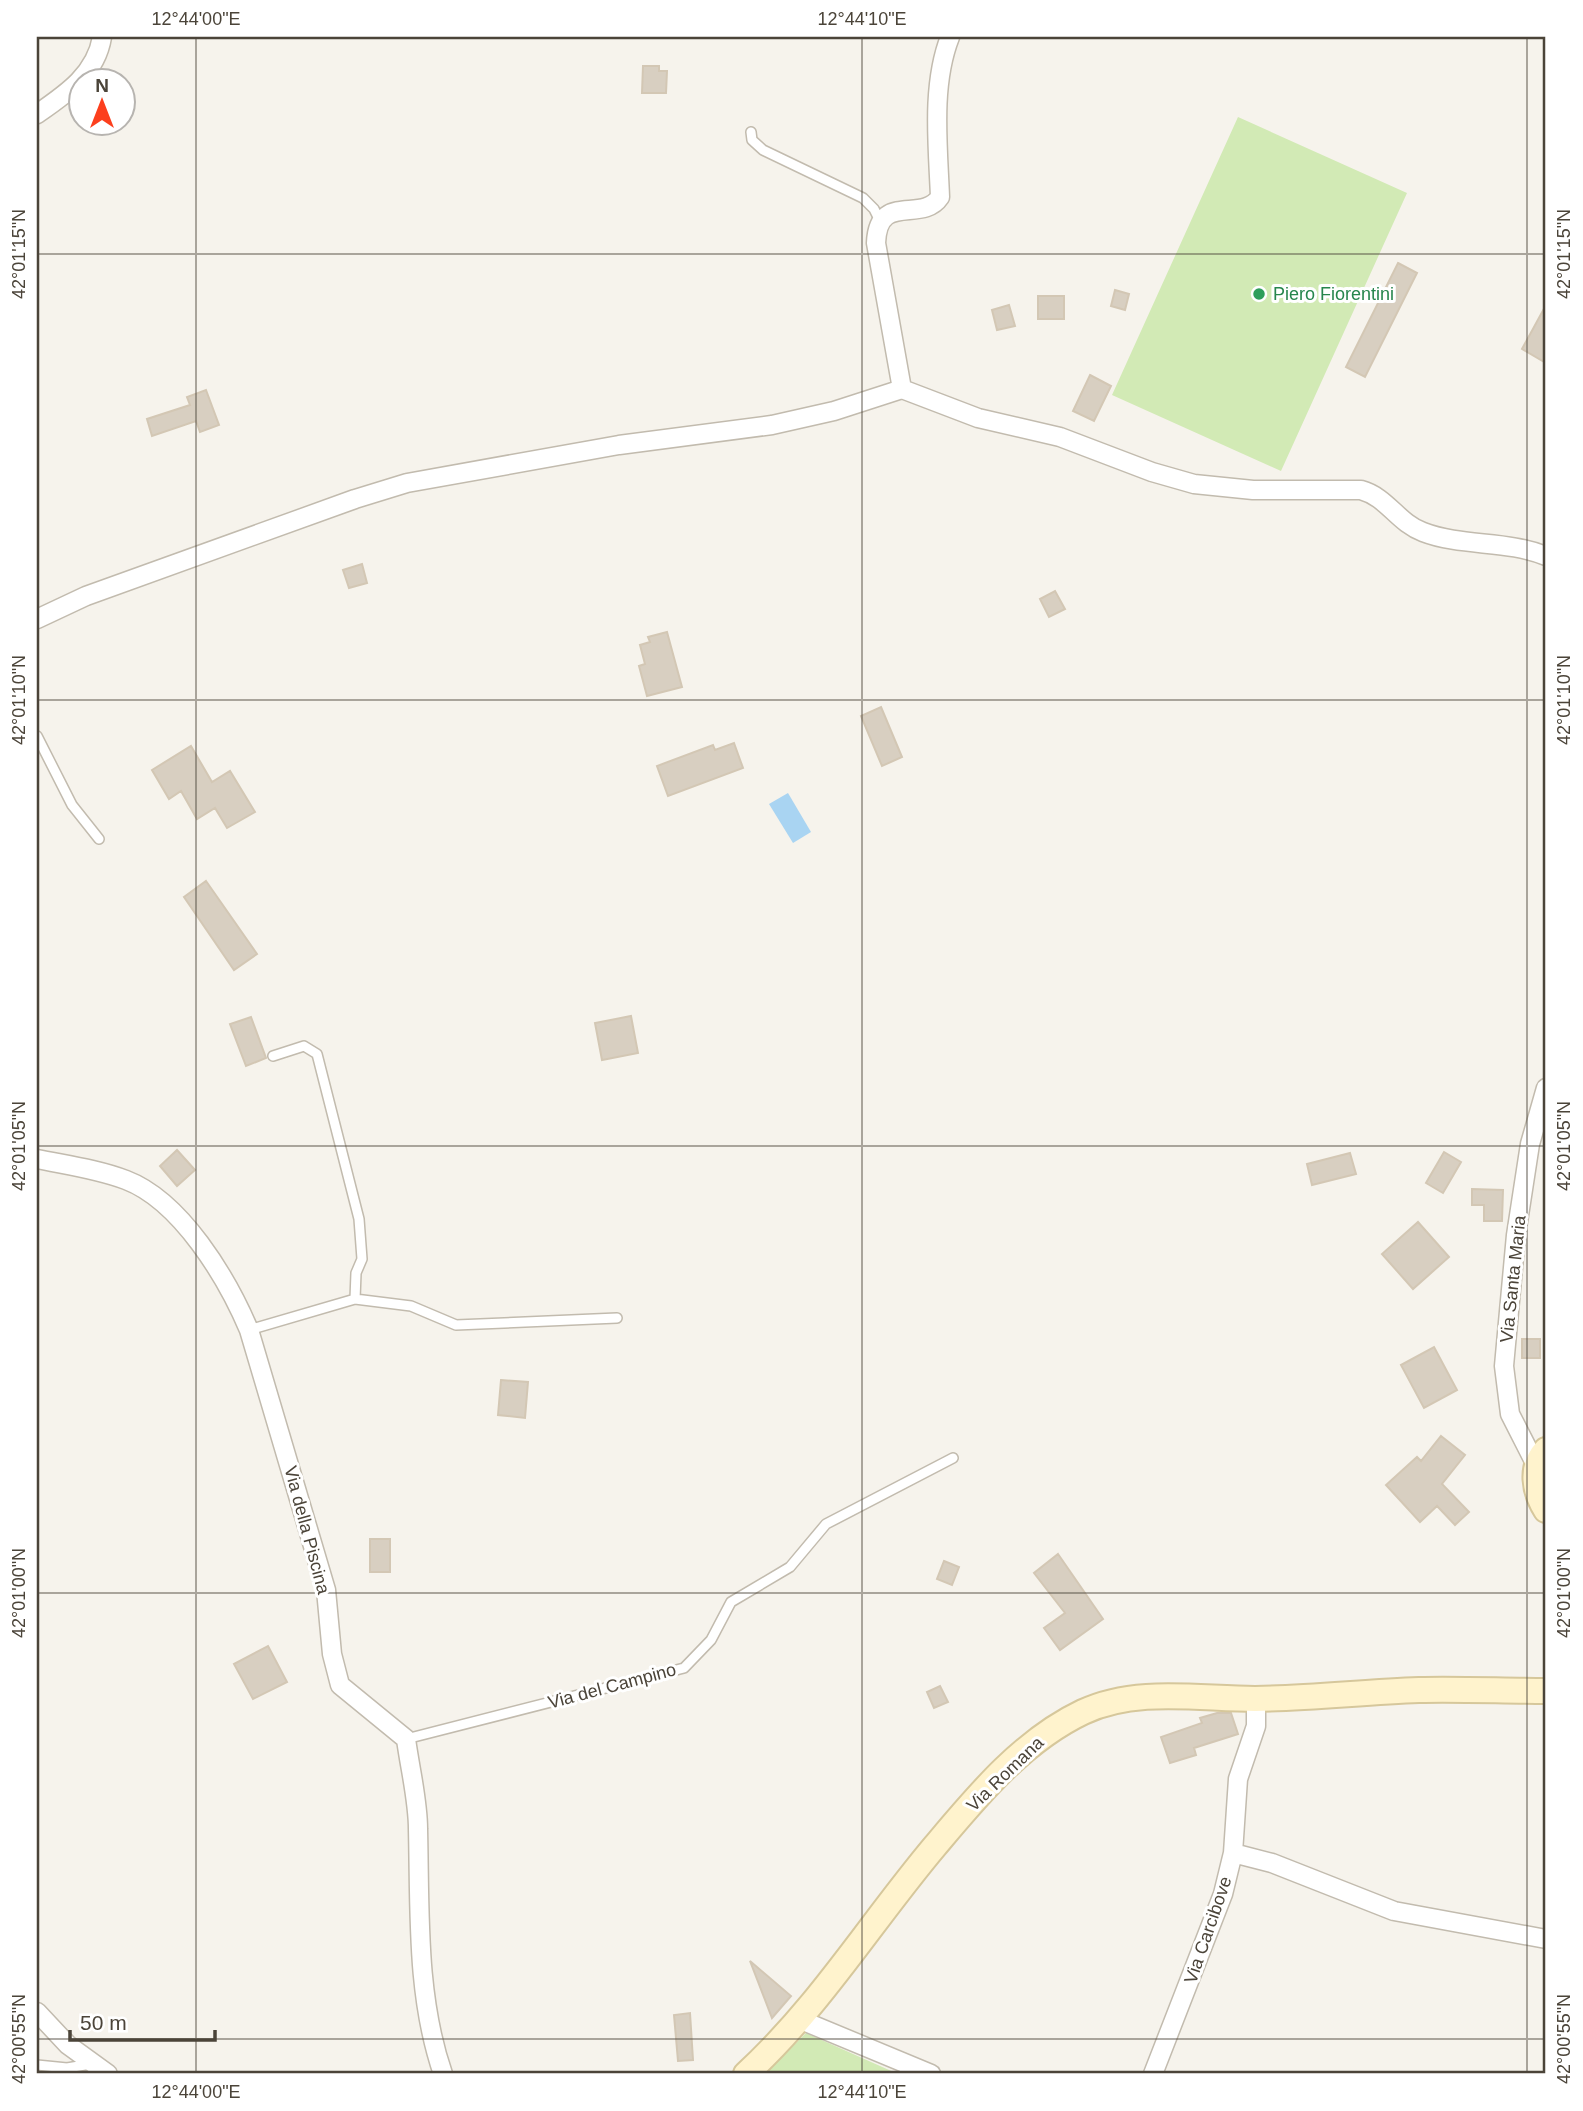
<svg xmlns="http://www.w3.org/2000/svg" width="1583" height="2111" viewBox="0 0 1583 2111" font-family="Helvetica,sans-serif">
	<rect width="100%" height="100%" fill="#f6f3ec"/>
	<path fill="#d2eab5" d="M1238 117 1407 193 1281 471 1112 395Z
		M806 2033 898 2074H765Z"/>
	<path fill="#a9d4f2" d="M788 793 811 832 793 843 769 804Z"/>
	<path fill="#d8cfc1" stroke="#d3c7b4" stroke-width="2" d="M643 66H659V71H667L666 93H642Z
		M1398 263 1417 273 1365 377 1346 367Z
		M1115 290 1129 294 1125 310 1111 306Z
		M1038 296H1064V319H1038Z
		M1009 305 1015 326 997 330 992 310Z
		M1546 305V363L1522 349Z
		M1090 375 1111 386 1094 421 1073 411Z
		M206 390 219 425 200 432 196 421 152 436 147 419 190 405 187 397Z
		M362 564 367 583 349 588 343 570Z
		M1055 591 1065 609 1049 617 1040 599Z
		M667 632 682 687 647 696 639 666 645 664 640 645 650 642 648 637Z
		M881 707 902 757 882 766 861 716Z
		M734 743 743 768 668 796 657 766 713 745 715 750Z
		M191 746 212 782 230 771 255 812 227 828 215 808 197 819 181 791 169 799 152 770Z
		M206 881 257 954 234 970 184 897Z
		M631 1016 638 1053 602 1060 595 1023Z
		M251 1017 266 1058 246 1066 230 1024Z
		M177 1150 195 1170 177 1186 160 1166Z
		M1444 1152 1461 1162 1443 1193 1426 1183Z
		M1350 1153 1356 1174 1312 1185 1307 1164Z
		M1472 1189 1503 1190 1502 1221H1484V1205H1472Z
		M1418 1222 1449 1257 1413 1289 1382 1254Z
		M1522 1339H1540V1358H1522Z
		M1434 1347 1457 1390 1424 1408 1401 1365Z
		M501 1380 528 1382 525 1418 498 1415Z
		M1441 1436 1465 1455 1442 1484 1469 1512 1455 1525 1437 1506 1420 1522 1386 1485 1417 1457 1421 1461Z
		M370 1539H390V1572H370Z
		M1058 1554 1103 1619 1060 1650 1044 1628 1065 1613 1034 1573Z
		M944 1561 959 1567 952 1585 937 1579Z
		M268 1646 287 1682 253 1699 234 1664Z
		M940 1686 948 1702 934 1708 927 1692Z
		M1217 1713H1231L1238 1734 1194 1748 1196 1755 1170 1763 1161 1737 1202 1723 1200 1718Z
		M750 1961 791 1996 772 2018Z
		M690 2013 693 2060 678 2061 674 2015Z"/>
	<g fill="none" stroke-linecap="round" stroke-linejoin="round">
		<defs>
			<path id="lane" d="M751 132 752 140 763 150 863 198 874 209 880 221
				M37 736 72 805 99 839
				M273 1056 304 1046 317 1054 359 1219 362 1259 356 1273 355 1299
				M249 1330 355 1299 411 1306 456 1325 617 1318
				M406 1739 684 1668 711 1640 731 1602 790 1567 826 1524 953 1458
				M37 2065 67 2068 91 2064"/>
			<path id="street" d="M37 114C66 94 96 74 102 37
				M902 389 876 243C878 191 922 224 940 197 938 146 931 85 950 37
				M37 619 86 596 355 499 407 483 619 445 772 425 834 411 902 389 978 418 1060 437 1152 472 1194 484 1253 490H1361C1387 497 1398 523 1423 532 1462 547 1507 540 1546 556
				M37 1159C66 1165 97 1169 126 1180 181 1201 227 1278 249 1330L326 1590 332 1654 340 1685 406 1739C410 1769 418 1800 418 1829 420 1911 416 1996 443 2074
				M1536 1465 1510 1414 1504 1366 1516 1235 1530 1144 1546 1088
				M1233 1853 1272 1863 1394 1911 1546 1939
				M37 2012 68 2045 108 2074
				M801 2020 931 2074
				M1153 2074 1223 1894 1233 1853 1238 1779 1256 1726V1699"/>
			<path id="secondary" d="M1546 1450C1530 1467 1534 1491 1546 1510
				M746 2074C820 2006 871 1922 935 1846 977 1796 1022 1741 1083 1712 1136 1687 1199 1699 1255 1699 1310 1698 1365 1692 1419 1690 1462 1689 1504 1691 1546 1691"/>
		</defs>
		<use href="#lane" stroke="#c2bbae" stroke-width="12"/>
		<use href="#street" stroke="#c2bbae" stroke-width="21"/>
		<use href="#secondary" stroke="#d6c79b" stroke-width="28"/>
		<use href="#lane" stroke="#fff" stroke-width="9"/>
		<use href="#street" stroke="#fff" stroke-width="18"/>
		<use href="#secondary" stroke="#fff3cd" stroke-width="24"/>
	</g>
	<path fill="none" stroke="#4b4439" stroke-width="2" stroke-opacity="0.45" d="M196 37V2074M862 37V2074M1527 37V2074M37 254H1546M37 700H1546M37 1146H1546M37 1593H1546M37 2039H1546"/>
	<circle fill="#2e9e5b" stroke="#fff" stroke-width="2.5" cx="1259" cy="294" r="7"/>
	<g text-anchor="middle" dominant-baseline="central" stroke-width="6" stroke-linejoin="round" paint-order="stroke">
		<g font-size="18" fill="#27864d" stroke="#fff" text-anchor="start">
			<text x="1273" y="294">Piero Fiorentini</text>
		</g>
		<g font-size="18" fill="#4b4439" stroke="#fff">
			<text transform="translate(1513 1279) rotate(-84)">Via Santa Maria</text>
			<text transform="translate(307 1530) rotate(75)">Via della Piscina</text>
			<text transform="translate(612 1686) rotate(-15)">Via del Campino</text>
			<text transform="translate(1005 1774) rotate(-44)">Via Romana</text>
			<text transform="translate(1208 1930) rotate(-71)">Via Carcibove</text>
		</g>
	</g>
	<rect width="1583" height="2111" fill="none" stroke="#ffffff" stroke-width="77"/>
	<g transform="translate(102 102)"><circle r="33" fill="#ffffff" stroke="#b7b4b0" stroke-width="2"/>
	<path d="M0-5L12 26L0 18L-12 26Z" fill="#fc3f1d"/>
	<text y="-10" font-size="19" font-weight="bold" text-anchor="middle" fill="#4b4439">N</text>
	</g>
	<path d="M70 2030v10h145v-10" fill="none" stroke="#4b4439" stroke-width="3.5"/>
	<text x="80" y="2030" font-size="21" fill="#4b4439" stroke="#ffffff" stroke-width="5" paint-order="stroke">50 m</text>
	<rect x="38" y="38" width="1506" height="2034" fill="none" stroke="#4b4439" stroke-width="2.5"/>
	<g font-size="18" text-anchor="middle" fill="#4b4439">
		<text x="196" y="25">12°44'00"E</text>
		<text x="862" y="25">12°44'10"E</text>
		<text transform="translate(19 254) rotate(-90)" y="6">42°01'15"N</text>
		<text transform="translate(1564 254) rotate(-90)" y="6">42°01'15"N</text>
		<text transform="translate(19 700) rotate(-90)" y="6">42°01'10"N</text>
		<text transform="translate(1564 700) rotate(-90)" y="6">42°01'10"N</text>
		<text transform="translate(19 1146) rotate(-90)" y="6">42°01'05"N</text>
		<text transform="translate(1564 1146) rotate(-90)" y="6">42°01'05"N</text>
		<text transform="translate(19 1593) rotate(-90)" y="6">42°01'00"N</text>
		<text transform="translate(1564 1593) rotate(-90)" y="6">42°01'00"N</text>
		<text transform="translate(19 2039) rotate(-90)" y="6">42°00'55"N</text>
		<text transform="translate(1564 2039) rotate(-90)" y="6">42°00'55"N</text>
		<text x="196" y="2098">12°44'00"E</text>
		<text x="862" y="2098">12°44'10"E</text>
	</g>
</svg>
